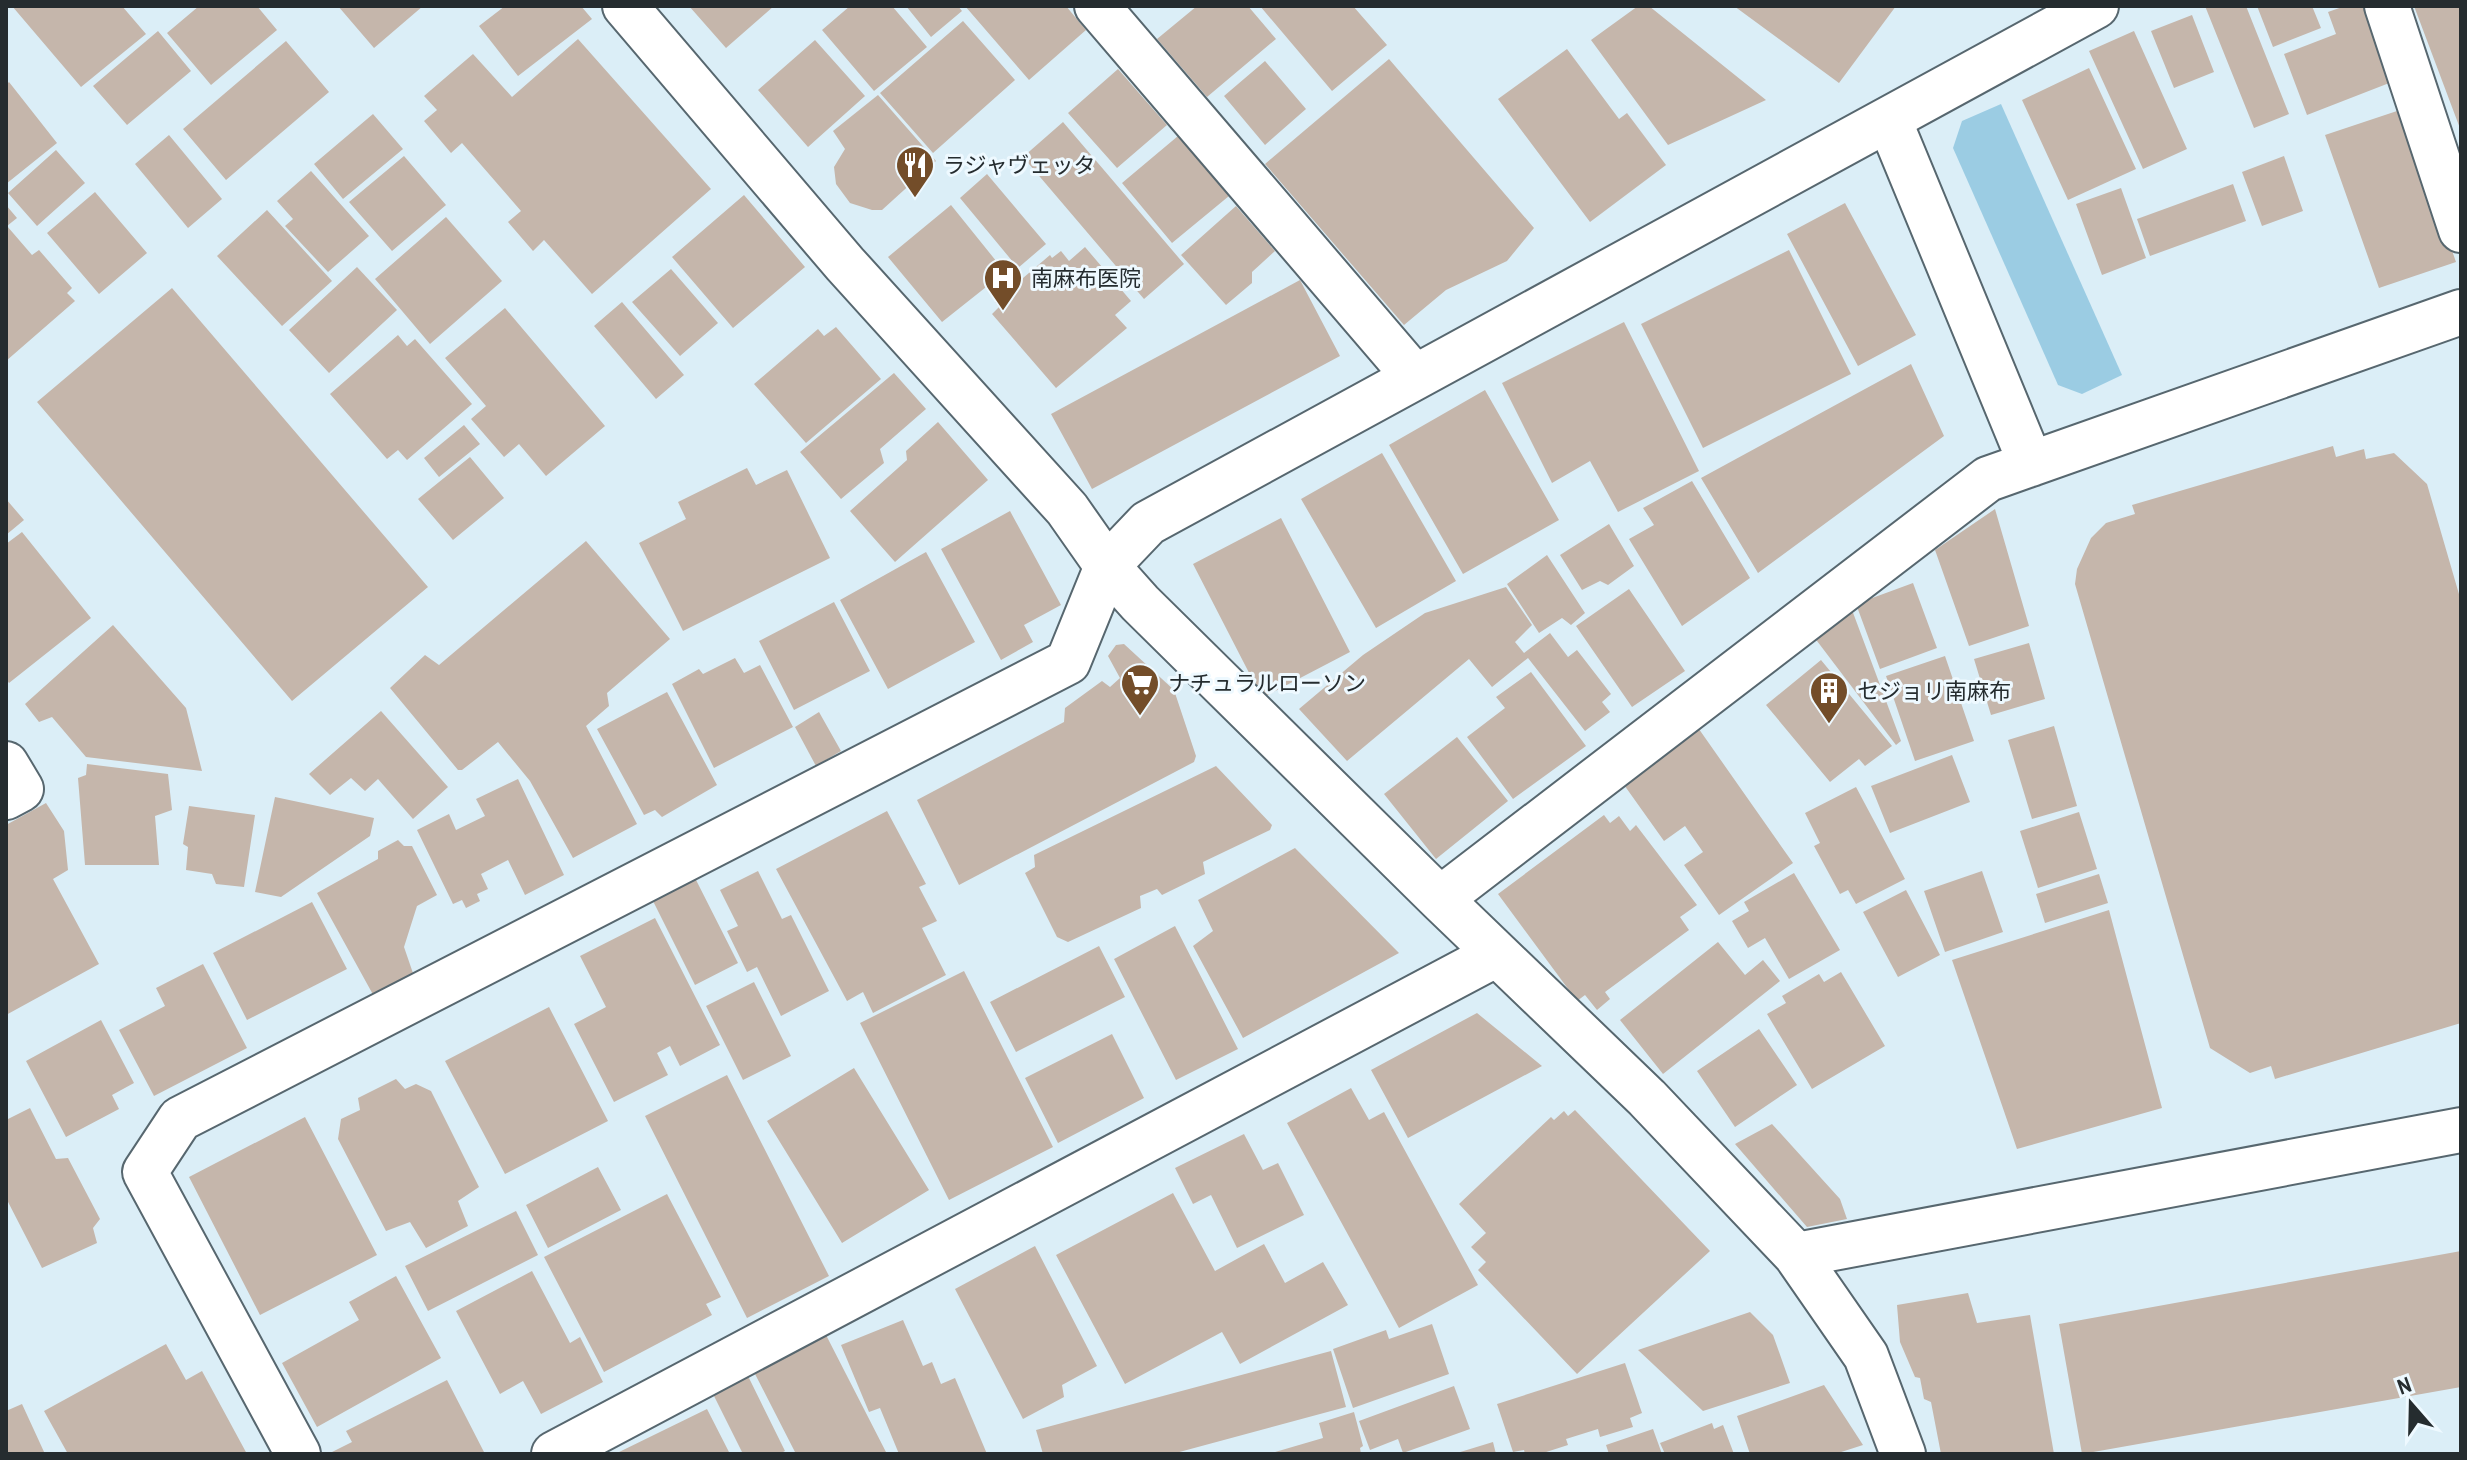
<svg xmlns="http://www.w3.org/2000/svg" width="2467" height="1460" viewBox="0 0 2467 1460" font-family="'Archivo Narrow','Noto Sans JP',sans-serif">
	<rect width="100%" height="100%" fill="#dbeef7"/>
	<path fill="#9bcce3" d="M2001 104 2122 375 2082 394 2058 385 1953 148 1962 121Z"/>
	<path fill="#c5b6ab" d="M12 6H122L146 34 81 87Z
		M199 6H257L277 30 211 85 167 33Z
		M338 6H423L374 48Z
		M505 6H581L592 19 518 76 479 26Z
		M689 6H774L726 48Z
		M850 6H892L927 47 874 91 822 30Z
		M906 6H958L962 11 931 37Z
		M965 6H1066L1086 30 1029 80Z
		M1197 6H1248L1276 39 1207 97 1157 39Z
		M1260 6H1353L1387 45 1332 91Z
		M1638 6H1649L1766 100 1668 145 1591 40Z
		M1734 6H1896L1839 83Z
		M2205 6H2246L2289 114 2254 128Z
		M2257 6H2312L2321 28 2273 47Z
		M2345 6H2368L2397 80 2307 115 2284 54 2336 34 2328 12Z
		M2414 6H2461V131Z
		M2192 15 2214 72 2174 88 2151 31Z
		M963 21 1015 80 933 153 880 93Z
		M158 31 191 71 127 125 93 86Z
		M2134 31 2187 149 2143 169 2089 51Z
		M578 39 711 189 592 294 544 240 533 251 508 222 521 211 462 143 451 153 424 121 437 110 424 96 473 54 512 97Z
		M815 40 865 96 808 147 758 90Z
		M286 41 329 92 226 180 183 129Z
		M1567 49 1619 119 1627 113 1666 165 1590 222 1498 99Z
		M1389 59 1534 228 1507 261 1446 290 1404 325 1265 164Z
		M1265 61 1306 109 1265 145 1224 96Z
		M2089 68 2136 169 2068 200 2022 100Z
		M1118 69 1167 125 1117 168 1068 113Z
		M9 82 57 143 6 184V85Z
		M878 95 936 161 882 210H872L850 203 836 184 834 167 845 149 833 131Z
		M2403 109 2456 262 2379 288 2325 135Z
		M373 114 403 149 343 199 314 164Z
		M1063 122 1184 264 1144 299 1023 157Z
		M169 135 222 199 188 228 135 164Z
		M1178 136 1229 196 1172 243 1122 183Z
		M56 150 85 183 37 226 8 193Z
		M404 156 446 205 392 251 349 202Z
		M2284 156 2303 211 2262 226 2242 172Z
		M311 171 369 236 328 272 285 226 293 219 277 201Z
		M987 174 1046 244 1018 268 960 198Z
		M2233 184 2246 221 2150 256 2137 219Z
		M2121 188 2146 258 2102 275 2076 204Z
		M95 192 147 253 99 294 47 233Z
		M744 195 805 267 733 328 672 257Z
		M1845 203 1916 335 1858 366 1787 234Z
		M6 205 17 218 7 226 32 255 39 250 72 288 67 293 75 301 6 361Z
		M951 205 1005 272 942 322 888 257Z
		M1236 206 1275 251 1252 272V283L1226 305 1181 255Z
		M267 210 332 281 282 326 217 256Z
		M446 217 502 281 430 344 375 279Z
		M1085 247 1131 301 1115 315 1127 328 1056 388 992 314 999 307 995 302 1050 255 1052 258 1061 251 1069 261Z
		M1789 250 1851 374 1703 448 1641 324Z
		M357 267 397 310 329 373 289 330Z
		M671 269 718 323 680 356 632 302Z
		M1300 280 1340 356 1092 489 1051 414Z
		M172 288 428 587 292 701 37 402Z
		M622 302 684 375 656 399 594 326Z
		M505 308 605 426 546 476 519 444 504 457 471 419 486 406 445 358Z
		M1624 322 1699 471 1618 512 1590 461 1552 483 1502 383Z
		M836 327 881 379 806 443 754 384 818 329 824 336Z
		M398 335 407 346 415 339 472 404 407 460 398 450 387 459 330 394Z
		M1911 364 1944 436 1758 573 1701 478Z
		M894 373 926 409 880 449 884 463 841 499 800 452Z
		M1485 390 1559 520 1463 574 1389 445Z
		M938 422 988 480 895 562 850 511 907 460 906 451Z
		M464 425 480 444 439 477 424 458Z
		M2333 446 2336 457 2364 449 2366 459 2394 453 2427 484 2461 601V1023L2275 1079 2271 1066 2250 1073 2210 1048 2075 584 2077 569 2091 538 2106 523 2135 514 2132 505Z
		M1382 453 1456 581 1376 628 1301 499Z
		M470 457 504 498 453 540 418 499Z
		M747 468 756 485 787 470 830 558 683 631 639 543 686 519 678 502Z
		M1692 481 1750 578 1682 626 1629 539 1654 525 1643 508Z
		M6 499 24 520 6 535Z
		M1995 509 2029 626 1969 646 1935 550Z
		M1010 511 1061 605 1024 625 1033 642 1001 660 941 549Z
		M1281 518 1350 652 1262 698 1193 564Z
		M1609 524 1634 566 1608 585 1600 581 1582 590 1560 555Z
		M22 532 91 618 9 683 6 679V544Z
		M586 541 670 639 607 693 609 706 586 726 637 824 573 858 530 781 498 742 462 770H458L390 688 425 655 439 665Z
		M926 552 975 642 888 689 840 600Z
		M1547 555 1585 613 1571 625 1562 618 1539 633 1507 584Z
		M1913 583 1937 648 1880 669 1856 604Z
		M1506 587 1532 625 1515 642 1524 653 1550 633 1568 657 1577 650 1611 694 1602 702 1610 712 1585 731 1528 658 1492 687 1469 659 1347 761 1299 709 1363 655 1425 613Z
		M1629 589 1685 671 1632 707 1576 626Z
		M834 602 870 671 794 710 759 641Z
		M1852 610 1901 741 1896 745 1814 637Z
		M113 625 186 708 202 771 86 757 52 717 39 722 25 704Z
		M2029 643 2045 699 1991 715 1974 659Z
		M1124 644 1174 690 1196 756 1194 762 959 885 917 800 1064 722 1065 708 1102 681 1110 687 1120 678 1108 656 1116 645Z
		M1945 656 1974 741 1915 761 1886 676Z
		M735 658 744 673 760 665 793 727 714 768 672 684 699 669 703 674Z
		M1821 660 1892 746 1865 766 1859 759 1830 782 1766 705Z
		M1531 672 1586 746 1513 799 1467 737 1505 708 1496 697Z
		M667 692 717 785 662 817 655 810 644 815 597 729Z
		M381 711 448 787 413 819 378 779 365 791 351 778 330 795 309 774Z
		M819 712 841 751 816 766 795 727Z
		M1694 722 1793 863 1719 915 1684 865 1703 852 1685 826 1664 841 1617 775Z
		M2054 726 2077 806 2032 819 2008 740Z
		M1457 737 1508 801 1436 859 1384 794Z
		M1952 755 1970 802 1890 833 1871 786Z
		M87 764 168 774 172 810 155 816 159 865H85L78 778 86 775Z
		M1216 766 1272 825 1270 830 1203 862 1205 874 1162 895 1157 889 1140 896 1141 908 1068 942 1057 937 1025 873 1035 867 1034 855Z
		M518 779 564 875 525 895 508 860 481 874 488 889 477 894 480 901 466 908 462 900 453 904 417 830 449 814 456 830 485 816 476 799Z
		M1856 787 1905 879 1856 904 1848 890 1840 894 1814 846 1820 843 1805 813Z
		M275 797 374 818 370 836 281 897 255 892Z
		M46 803 64 831 68 870 53 879 99 964 6 1015V825Z
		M189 806 255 815 244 887 216 884 212 874 186 870 188 847 183 844Z
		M887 811 926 884 919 887 937 921 922 928 946 975 873 1013 863 992 847 1001 776 869Z
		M2079 812 2097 869 2038 888 2020 831Z
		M1604 815 1610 823 1619 816 1630 831 1636 825 1697 905 1680 917 1689 930 1605 992 1610 999 1597 1010 1585 995 1577 1001 1498 894Z
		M398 840 404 846H412L437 895 417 906 404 947 415 979 376 1000 317 893 378 859V851Z
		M1295 848 1399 953 1243 1038 1193 946 1213 931 1198 900Z
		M758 871 782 919 791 915 829 991 781 1016 757 967 747 972 727 931 738 926 720 890Z
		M1982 871 2003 932 1945 952 1924 891Z
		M1794 873 1840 950 1789 979 1765 938 1748 948 1732 921 1749 911 1744 902Z
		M693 874 738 963 695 985 650 895Z
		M2099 874 2108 903 2045 923 2036 894Z
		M1906 890 1940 955 1898 977 1863 912Z
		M312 902 347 969 247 1020 213 953Z
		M2109 910 2162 1108 2017 1149 1952 960Z
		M655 918 720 1045 680 1066 670 1046 657 1053 668 1075 614 1102 574 1024 606 1007 580 956Z
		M1175 926 1238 1049 1176 1080 1114 959Z
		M1718 942 1745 975 1763 960 1780 981 1663 1074 1620 1020Z
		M1099 946 1125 997 1016 1052 990 1002Z
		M203 964 247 1048 154 1096 119 1030 165 1006 156 988Z
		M964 971 1053 1147 949 1200 860 1023Z
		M1841 972 1885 1046 1812 1089 1767 1014 1786 1003 1782 996 1819 974 1824 982Z
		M754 982 791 1056 743 1080 706 1006Z
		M549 1007 608 1121 505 1174 445 1061Z
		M1477 1013 1542 1066 1408 1138 1371 1070Z
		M101 1020 134 1083 112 1095 119 1109 66 1137 26 1061Z
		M1759 1029 1797 1085 1735 1127 1697 1071Z
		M1112 1034 1144 1098 1058 1143 1025 1078Z
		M854 1068 929 1190 842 1243 767 1121Z
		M727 1075 829 1276 747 1318 645 1116Z
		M396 1079 405 1089 416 1084 431 1091 479 1187 458 1201 468 1226 426 1248 410 1222 386 1231 338 1139 341 1119 360 1110 358 1098Z
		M1351 1088 1369 1120 1384 1112 1478 1285 1399 1328 1287 1123Z
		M30 1108 56 1159 68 1158 100 1219 93 1228 97 1243 42 1268 6 1198V1120Z
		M1575 1110 1710 1251 1577 1374 1478 1270 1486 1262 1471 1247 1486 1233 1459 1204 1551 1117 1554 1120 1564 1111 1568 1116Z
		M305 1117 377 1255 260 1315 189 1177Z
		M1772 1124 1840 1199 1847 1219 1807 1227 1735 1144Z
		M1244 1134 1263 1170 1278 1163 1304 1215 1237 1248 1211 1195 1193 1204 1175 1168Z
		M598 1167 621 1210 548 1248 526 1205Z
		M1173 1193 1215 1271 1264 1244 1285 1283 1323 1262 1348 1305 1240 1364 1222 1332 1125 1384 1056 1255Z
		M667 1194 721 1297 706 1304 712 1315 604 1372 544 1257Z
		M516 1211 538 1255 428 1311 405 1266Z
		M1035 1246 1097 1366 1062 1385 1064 1397 1023 1419 955 1289Z
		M2461 1251V1387L2082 1454 2059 1324Z
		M532 1271 570 1343 580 1337 603 1382 541 1414 523 1381 500 1394 456 1311Z
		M396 1276 441 1358 317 1427 282 1363 359 1320 349 1302Z
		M1968 1293 1977 1323 2030 1315 2054 1454H1941L1931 1402 1924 1399 1920 1378 1915 1377 1900 1342 1897 1305Z
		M1750 1312 1773 1335 1790 1383 1703 1411 1638 1350Z
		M903 1320 923 1366 932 1362 941 1384 955 1378 987 1454H899L880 1408 869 1412 841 1345Z
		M1432 1324 1449 1374 1353 1408 1333 1349 1386 1330 1389 1339Z
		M826 1335 887 1454H796L754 1372Z
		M166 1344 186 1380 202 1371 247 1454H68L44 1411Z
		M1331 1351 1346 1407 1172 1454H1043L1036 1430Z
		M1625 1363 1642 1413 1630 1418 1633 1427 1600 1437 1598 1429 1566 1439 1568 1445 1540 1454H1525L1524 1450 1513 1452 1497 1404Z
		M748 1376 785 1451 779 1454H743L713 1394Z
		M447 1380 484 1452 479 1454H328L352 1442 346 1431Z
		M1824 1385 1863 1445 1835 1454H1750L1737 1416Z
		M1454 1386 1470 1429 1403 1453 1398 1439 1370 1450 1359 1421Z
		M22 1404 45 1454H6V1411Z
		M707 1409 730 1454H615Z
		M1354 1412 1363 1446 1360 1448 1361 1454H1268L1323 1438 1319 1423Z
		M1712 1423 1714 1429 1723 1425 1734 1454H1665L1660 1443Z
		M1653 1429 1662 1454H1609L1606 1445Z
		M1493 1442 1496 1454H1457V1453Z"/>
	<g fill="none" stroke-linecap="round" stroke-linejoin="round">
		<defs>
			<path id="street" d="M625 6 845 264 1067 509 1107 566 1140 603 1440 899 1647 1098 1796 1255 1866 1356 1903 1454
				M1097 6 1414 376
				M2387 6 2461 230
				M1889 120 2031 464
				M6 764 21 789 6 797
				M1440 899 1988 479 2461 312
				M1796 1255 2461 1130
				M298 1454 145 1172 180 1119 1068 662 1107 566
				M554 1454 1497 954"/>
			<path id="secondary" d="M1107 566 1148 523 2096 6"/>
		</defs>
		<use href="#street" stroke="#57676f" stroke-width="48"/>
		<use href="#secondary" stroke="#57676f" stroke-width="48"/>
		<use href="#street" stroke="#fff" stroke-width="44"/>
		<use href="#secondary" stroke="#fff" stroke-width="44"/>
	</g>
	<defs>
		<symbol id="restaurant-pin" viewBox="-11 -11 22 30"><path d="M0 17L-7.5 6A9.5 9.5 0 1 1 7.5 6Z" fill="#734d29" stroke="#eef9ff"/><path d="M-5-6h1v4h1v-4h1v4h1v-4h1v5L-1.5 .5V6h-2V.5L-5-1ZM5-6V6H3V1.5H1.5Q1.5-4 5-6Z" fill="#fff"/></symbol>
		<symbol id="hospital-pin" viewBox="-11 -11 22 30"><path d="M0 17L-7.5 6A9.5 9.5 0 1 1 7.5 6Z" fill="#734d29" stroke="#eef9ff"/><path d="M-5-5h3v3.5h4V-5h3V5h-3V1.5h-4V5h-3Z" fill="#fff"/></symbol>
		<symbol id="supermarket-pin" viewBox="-11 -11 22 30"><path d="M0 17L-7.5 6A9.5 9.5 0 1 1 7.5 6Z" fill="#734d29" stroke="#eef9ff"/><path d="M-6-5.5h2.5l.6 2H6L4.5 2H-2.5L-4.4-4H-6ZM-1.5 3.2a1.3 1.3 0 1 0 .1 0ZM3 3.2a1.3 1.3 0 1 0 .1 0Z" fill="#fff"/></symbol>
		<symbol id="building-pin" viewBox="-11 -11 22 30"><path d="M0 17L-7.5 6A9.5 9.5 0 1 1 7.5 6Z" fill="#734d29" stroke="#eef9ff"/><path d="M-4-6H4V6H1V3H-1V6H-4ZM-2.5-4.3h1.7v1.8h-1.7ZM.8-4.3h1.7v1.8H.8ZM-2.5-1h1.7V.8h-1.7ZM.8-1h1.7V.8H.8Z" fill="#fff"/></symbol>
	</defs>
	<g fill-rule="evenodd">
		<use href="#restaurant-pin" x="893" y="143" width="44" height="60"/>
		<use href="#hospital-pin" x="981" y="256" width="44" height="60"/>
		<use href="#supermarket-pin" x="1118" y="661" width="44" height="60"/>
		<use href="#building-pin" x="1807" y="669" width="44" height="60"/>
	</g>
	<g text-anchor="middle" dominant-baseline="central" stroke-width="6" stroke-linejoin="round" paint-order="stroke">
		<g font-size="22" fill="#252c2f" stroke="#eef9ff" text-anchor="start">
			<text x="943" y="165">ラジャヴェッタ</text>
			<text x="1031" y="278">南麻布医院</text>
			<text x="1168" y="683">ナチュラルローソン</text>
			<text x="1857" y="691">セジョリ南麻布</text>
		</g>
	</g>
	<rect width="2467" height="1460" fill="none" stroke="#252c2f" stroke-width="16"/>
	<g transform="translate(2411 1404) rotate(340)" stroke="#eef9ff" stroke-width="6" paint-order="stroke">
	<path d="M0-6L14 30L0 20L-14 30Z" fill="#252c2f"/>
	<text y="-12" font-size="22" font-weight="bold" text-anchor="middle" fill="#252c2f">N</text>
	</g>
</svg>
